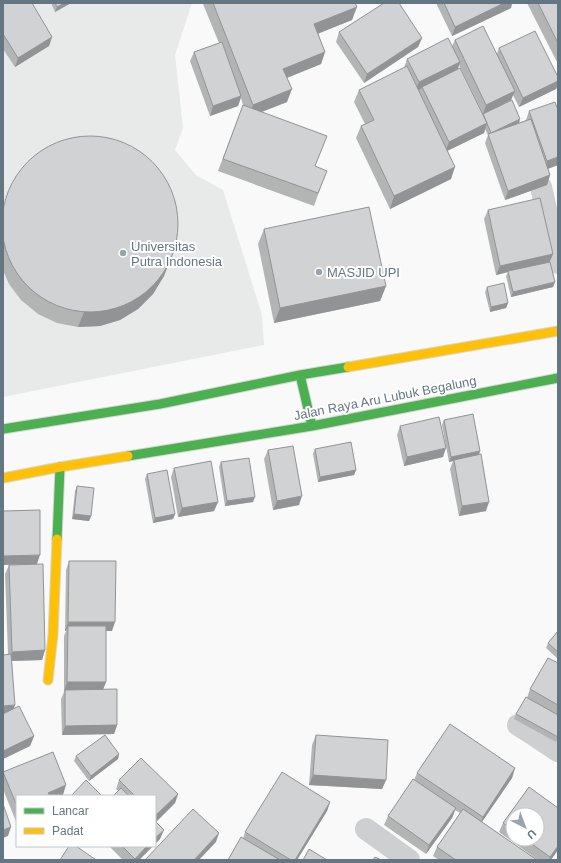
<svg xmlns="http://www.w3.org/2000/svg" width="561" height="863" viewBox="0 0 561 863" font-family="Arial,sans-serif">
	<rect width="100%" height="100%" fill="#f9f9f9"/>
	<path fill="#e8e9e9" d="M3 3H192L175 55 183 128 175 150 196 175 223 190 262 315 264 345 3 397Z"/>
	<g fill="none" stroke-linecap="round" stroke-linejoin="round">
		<defs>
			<path id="fast" d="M300 375 312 426
				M3 429 160 404 300 375 348 367
				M128 456 312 426 558 378
				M57 539 60 467"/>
			<path id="slow" d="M348 367 558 331
				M3 478 60 467 128 456
				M48 680 53 635 57 539"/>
		</defs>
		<use href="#fast" stroke="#d5d6d7" stroke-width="11"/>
		<use href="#slow" stroke="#d5d6d7" stroke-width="11"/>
		<path stroke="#cecfd0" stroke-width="22" d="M541 187 558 263
			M518 725 537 737 558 751
			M366 829 409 860"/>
		<use href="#fast" stroke="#4caf50" stroke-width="9"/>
		<use href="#slow" stroke="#ffc107" stroke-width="9"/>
	</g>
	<path fill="#b3b5b5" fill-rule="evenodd" d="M3 3 52 37 49 46 15 67 3 49Z
		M51 3H71L55 12Z
		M204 3H355L352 20 318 33 325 52 321 64 287 78V102L262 112 316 166 322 184 314 206 218 171 243 105 241 98 238 106 210 116 190 61 194 52 219 43 203 4Z
		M436 3H512L511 8 452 36Z
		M527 3H558V64Z
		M339 32 422 38 418 47 364 83 336 42Z
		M455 40 497 54 499 48 558 77V84L556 89 519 107 513 95 511 100 483 114 459 65 457 69 483 114 519 123 526 120 529 111 558 110V165L548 169 550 175 547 185 505 200 485 143 488 135 485 129 484 133 447 151 451 179 390 209 356 138 361 126 365 124 354 102 359 90 404 68 407 59 452 46Z
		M11 188 164 276 153 294 138 309 120 320 100 326 78 327 57 323 38 314 21 300 9 284 3 270V210Z
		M488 210 553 254 550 262 555 282 553 287 511 297 506 276 508 272 496 275 484 219Z
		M264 229 386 286 380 301 274 323 258 244Z
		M487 287 508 303 506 308 490 312 485 292Z
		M444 420 480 451 479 455 486 511 459 516 450 469 453 461 449 462 442 425Z
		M400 426 443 457 404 466 397 435Z
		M315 449 356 470 354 475 318 482 313 454Z
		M268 450 299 505 273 510 264 459Z
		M221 462 253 502 225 506 219 467Z
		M174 468 218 502 214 511 178 517 171 477Z
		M147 474 175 514 173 519 153 523 145 479Z
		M77 486 91 516 89 521 72 519 75 491Z
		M69 561 112 631H106V682L103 689 117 725 114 734 62 735 61 699 64 692V636L66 631H65L66 570Z
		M37 564 45 650 42 660 12 661 14 708 34 736 30 746 3 759 8 654 5 574 9 565H3Z
		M558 631V659L546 648 548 643Z
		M558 663V738L556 742 514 719 516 714 527 698 530 689Z
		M316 735 386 780 382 789 309 785 312 745Z
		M119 754 118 759 89 781 74 761 76 756Z
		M515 768 512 778 482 822 537 860H439L433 856 437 847 460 813 455 810 452 818 426 854 384 825 388 816 414 780 417 773Z
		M3 772 63 795 17 796V824L3 789Z
		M119 780 178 794 175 803 156 822 160 839 155 844V796H113L118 791 116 789Z
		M529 787 551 860H538L499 832 503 823ZM513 815 537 839H513Z
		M330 802 327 811 297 860H228L243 839 245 832Z
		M109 846H153L139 860H123Z"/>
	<path fill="#929394" d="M64 3H71L55 12 57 7Z
		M504 3H512L511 8 452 36 455 27Z
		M357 7 352 20 310 37 314 24Z
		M52 37 49 46 15 67 18 58Z
		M422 38 418 47 364 83 367 74Z
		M325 52 321 64 279 81 283 69Z
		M460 62 457 72 422 87 421 89 415 91 419 82Z
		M558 81V84L556 89 519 107 523 98Z
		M292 89 287 102 248 117 253 105Z
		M515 91 511 100 483 114 486 105Z
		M241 96 238 106 210 116 213 106Z
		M520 119 519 124 492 133Z
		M487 123 484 133 445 152 449 142Z
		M558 157V165L544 170 547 161Z
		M455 167 451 179 390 209 394 196Z
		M550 175 547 185 505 200 508 191Z
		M553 254 549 263 508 271V272L496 275 500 266Z
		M170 261 164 276 153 294 138 309 120 320 100 326 78 327 84 312Z
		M555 282 553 287 511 297 513 292Z
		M386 286 380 301 274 323 280 308Z
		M508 303 506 308 490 312 491 307Z
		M446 448 443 457 404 466 407 457Z
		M480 451 478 456 454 460 453 461 449 462 451 457Z
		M356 470 354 475 318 482 320 477Z
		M302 496 299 505 273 510 277 501Z
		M255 497 253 502 225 506 227 501Z
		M218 502 214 511 178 517 182 508Z
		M489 502 486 511 459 516 462 506Z
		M74 514 91 516 89 521 72 519Z
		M175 514 173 519 153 523 155 518Z
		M40 555 37 564 3 565V556Z
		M68 622H115L112 631H68V626L66 631H65Z
		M45 650 42 660 8 661 12 652Z
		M67 682H106L102 692 65 690 64 692Z
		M15 705 12 714 3 715V706Z
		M117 725 114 734 62 735 65 726Z
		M34 736 30 746 3 759V751Z
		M119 754 118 759 89 781 91 776Z
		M515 768 512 778 479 826 483 817Z
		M313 775 386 780 382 789 309 785Z
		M66 785 63 795 60 796H47L48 793Z
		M178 794 175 803 155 823V816Z
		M330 802 327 811 297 860H295Z
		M456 808 452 818 426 854 429 845Z
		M11 827 8 836 3 838V830Z
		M164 830 160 839 155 844V838Z
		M219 833 216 842 199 860H194Z
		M147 846H153L139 860H134L135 859Z
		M558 846V850L551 860H549L550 857Z"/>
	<path fill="#d0d2d3" stroke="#929394" d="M3 3H32L52 37 18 58 3 34Z
		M55 3H64L57 7Z
		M213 3H355L357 7 314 24 325 52 283 69 292 89 253 105Z
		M384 3H399L422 38 367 74 339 32Z
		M444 3H504L455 27Z
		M538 3H558V43Z
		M483 26 515 91 486 105 455 40Z
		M535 31 558 77V81L523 98 499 48Z
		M448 38 460 62 419 82 407 59Z
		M222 42 241 96 213 106 194 52Z
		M407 66 455 167 394 196 361 126 374 120 359 90Z
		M460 68 487 123 449 142 422 87Z
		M512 100 520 119 491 133 483 114Z
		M555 102 558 110V157L547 161 529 111Z
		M243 105 327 136 315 166 327 171 318 193 223 159Z
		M531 119 550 175 508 191 488 134Z
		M2 224a88 88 0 1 1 176 0a88 88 0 1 1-176 0Z
		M540 198 553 254 500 266 488 210Z
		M369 207 386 286 280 308 264 229Z
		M550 262 555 282 513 292 508 271Z
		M504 283 508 303 491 307 487 287Z
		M473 414 480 451 451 457 444 420Z
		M439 417 446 448 407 457 400 426Z
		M351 442 356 470 320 477 315 449Z
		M293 446 302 496 277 501 268 450Z
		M481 454 489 502 462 506 454 460Z
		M249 458 255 497 227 501 221 462Z
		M211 461 218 502 182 508 174 468Z
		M167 470 175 514 155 518 147 474Z
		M77 486 94 488 91 516 74 514Z
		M40 510V555L3 556V511Z
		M69 561H116L115 622H68Z
		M43 564 45 650 12 652 9 565Z
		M68 626H106V682H67Z
		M558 631V652L548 643Z
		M11 654 15 705 3 706V655Z
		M548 658 558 663V705L530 689Z
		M117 689V725L65 726V690Z
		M526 697 558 715V737L516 714Z
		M19 706 34 736 3 751V714Z
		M450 724 515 768 483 817 417 773Z
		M105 735 119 754 91 776 76 756Z
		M316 735 388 740 386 780 313 775Z
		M53 752 66 785 48 793 50 796H17V806L3 772Z
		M141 758 178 794 155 816V796H135L119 780Z
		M282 772 330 802 295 860H291L245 832Z
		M413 779 456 808 429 845 388 816Z
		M86 780 102 796H71Z
		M529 787 558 808V846L550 857 525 839H537V815H513V830L503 823Z
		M121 788 129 796H113Z
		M3 804 11 827 3 830Z
		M193 809 219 833 194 860H145Z
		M463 809 537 860H456L437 847Z
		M155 821 164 830 155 838Z
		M241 837 280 860H228Z
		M69 846H76L96 860H60Z
		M122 846H147L135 859Z
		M309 849 327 860H303Z
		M375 857 381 860H373Z"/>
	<g fill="#99a4ac" stroke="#fff" stroke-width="1.5">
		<circle cx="123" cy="253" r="4"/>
		<circle cx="319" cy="272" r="4"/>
	</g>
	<g text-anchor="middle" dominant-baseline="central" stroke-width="4" stroke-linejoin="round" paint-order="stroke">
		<g font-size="13" fill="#657683" stroke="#fff" text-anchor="start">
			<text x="131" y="246">Universitas<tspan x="131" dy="15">Putra Indonesia</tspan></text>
			<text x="327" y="272">MASJID UPI</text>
		</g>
		<g font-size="13" fill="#657683" stroke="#fff">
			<text transform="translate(385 398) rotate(-11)">Jalan Raya Aru Lubuk Begalung</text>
		</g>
	</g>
	<rect width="561" height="863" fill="none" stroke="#657683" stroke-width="8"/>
	<rect x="16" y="795" width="140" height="52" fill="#ffffff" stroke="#c1c8cd"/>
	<rect x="24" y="808" width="20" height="6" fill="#4caf50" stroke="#c1c8cd"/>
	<text x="52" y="815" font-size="12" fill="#657683">Lancar</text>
	<rect x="24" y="828" width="20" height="6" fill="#ffc107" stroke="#c1c8cd"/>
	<text x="52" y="835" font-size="12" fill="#657683">Padat</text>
	<g transform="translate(525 827) rotate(138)"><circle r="19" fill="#ffffff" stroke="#c1c8cd"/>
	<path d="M0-3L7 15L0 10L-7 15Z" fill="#99a4ac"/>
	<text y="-6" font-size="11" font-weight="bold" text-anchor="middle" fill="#657683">U</text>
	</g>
</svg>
